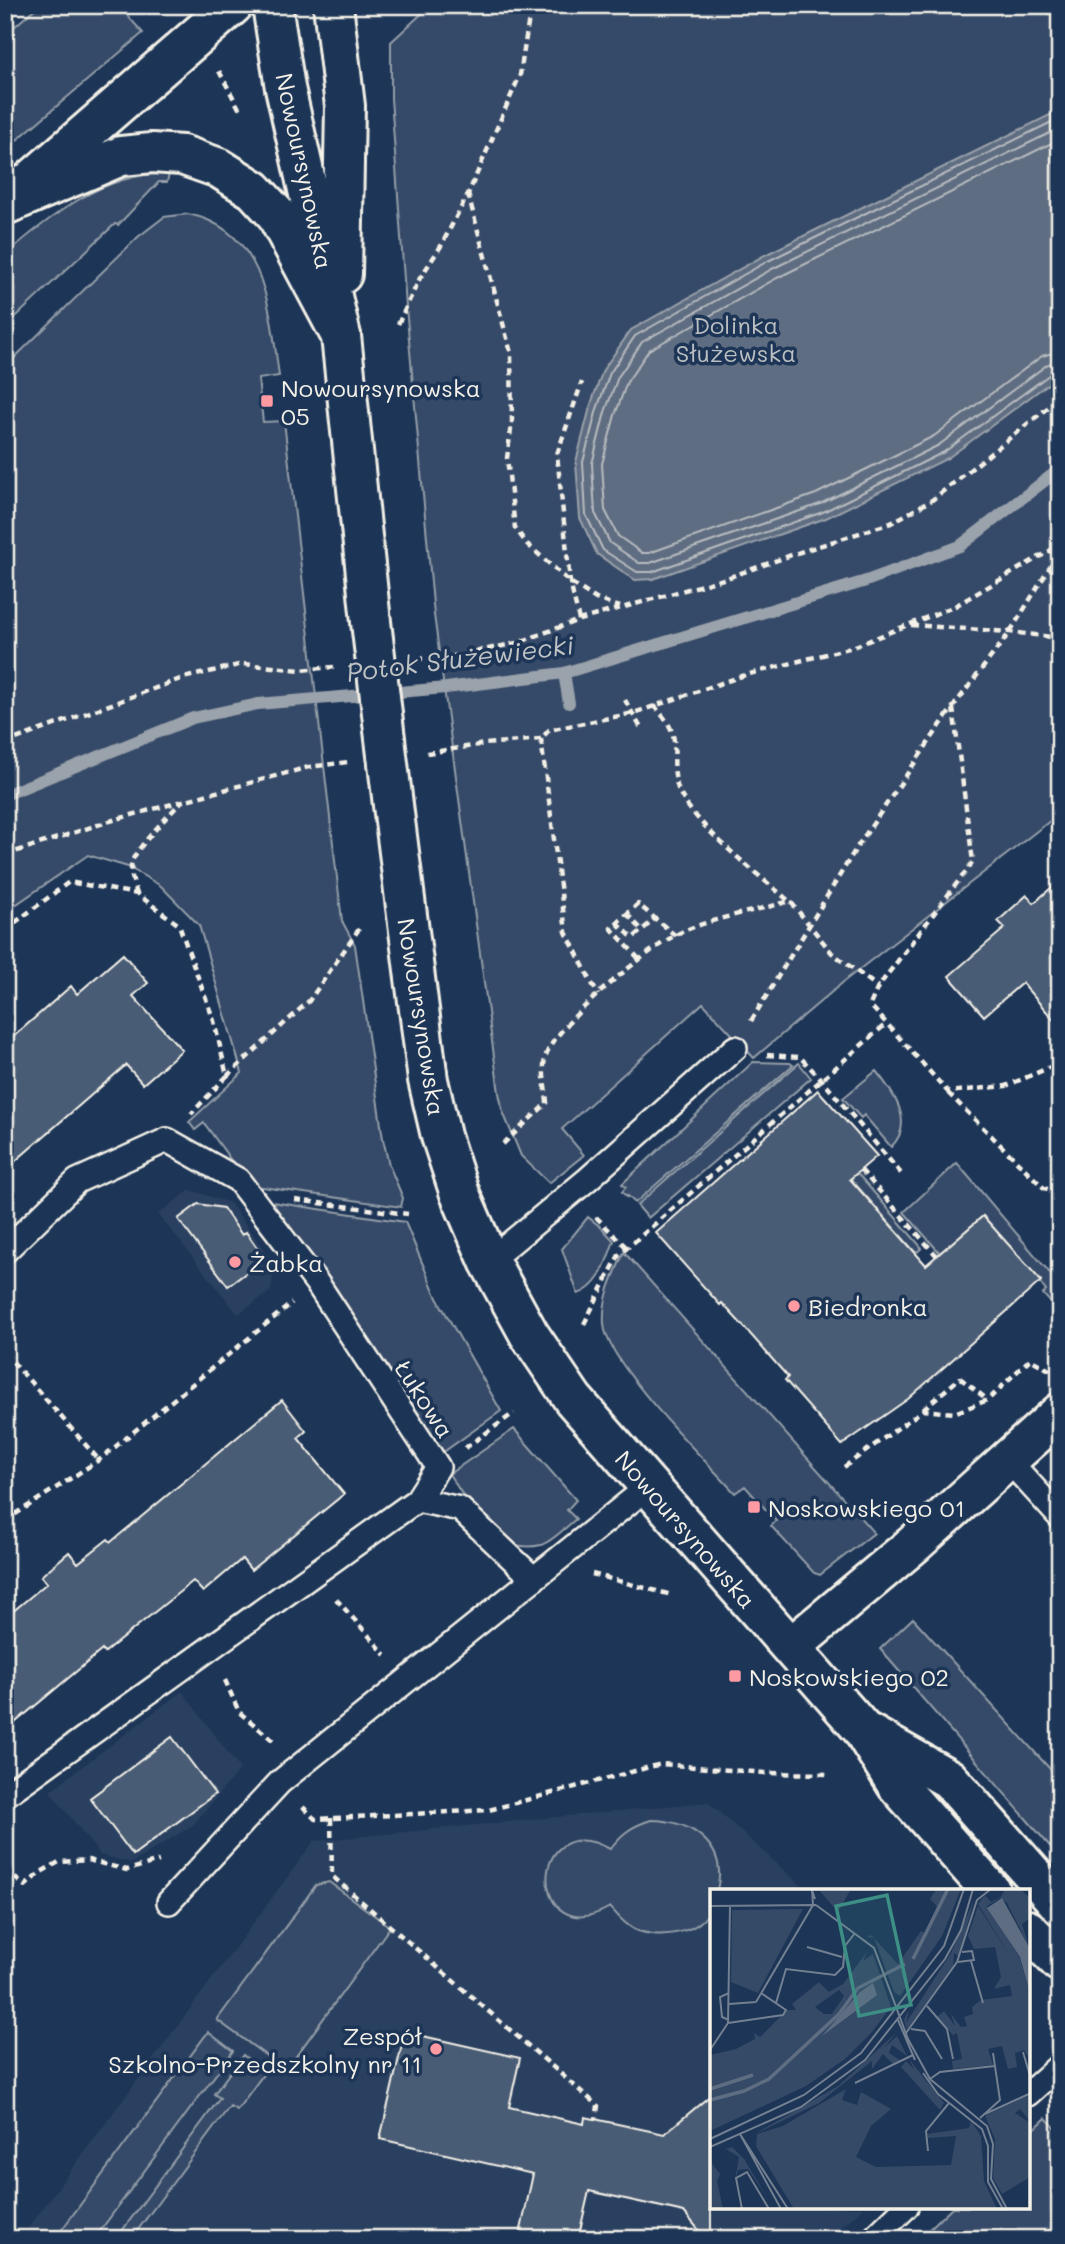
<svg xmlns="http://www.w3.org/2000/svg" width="1065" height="2244" viewBox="0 0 1065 2244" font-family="Mali,sans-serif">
	<rect width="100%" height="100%" fill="#1d3557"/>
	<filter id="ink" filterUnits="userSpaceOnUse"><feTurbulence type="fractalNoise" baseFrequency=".0143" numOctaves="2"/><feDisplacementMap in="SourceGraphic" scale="14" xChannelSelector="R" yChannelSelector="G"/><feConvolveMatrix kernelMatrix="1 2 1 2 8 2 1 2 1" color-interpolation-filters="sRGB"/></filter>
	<g filter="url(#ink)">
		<path fill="#2a4060" d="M190 1190 230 1203 275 1264 271 1291 238 1314 158 1214Z
			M182 1691 240 1769 193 1825 132 1863 100 1855 50 1791Z
			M708 1802 806 1890H712V2207H864L828 2239H20L314 1841Z"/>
		<path fill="#354a67" stroke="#949ea8" stroke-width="2" d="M39 5H118L143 33 5 150V35Z
			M431 5H1060V813L847 979 754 1058 703 1003 562 1129 584 1155 549 1183 521 1156 503 1112 499 1093 434 615 406 307 391 98V42Z
			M169 174 167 182H159L118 225 115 224 5 327V255C50 216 106 171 169 174Z
			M188 214C266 230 270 310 279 376L258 379 263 422 284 421 342 921 355 945 383 1139 389 1165 403 1198 401 1207 249 1185 204 1123 195 1130 189 1122 242 1073 199 925 161 886 128 867 88 855 5 912V367L138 237 164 217Z
			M753 1062 790 1063 793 1065 635 1203 628 1196 627 1197 622 1192 626 1187 622 1184Z
			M799 1063 811 1078 648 1218 637 1205Z
			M876 1071C893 1092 916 1123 891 1147L864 1115 861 1118 843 1098Z
			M957 1163 1060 1285V1313L1043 1294 1046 1291 1040 1283 1041 1281 983 1216 940 1253 904 1212Z
			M857 1173 922 1248 916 1253 851 1179Z
			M272 1202 405 1222 437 1298 501 1411 435 1458V1444Z
			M588 1217 602 1228 614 1241C606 1262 600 1287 578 1294L562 1249Z
			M624 1252 874 1533 820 1575 814 1573 771 1526 776 1521 745 1486 735 1493C706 1461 606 1363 604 1324 602 1297 614 1276 624 1252Z
			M514 1429 576 1500 567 1510 576 1519C566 1527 552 1542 541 1545 495 1556 470 1505 449 1474Z
			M913 1618 1060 1780V1858L880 1649Z
			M651 1820C692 1820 728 1846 717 1890H712C712 1896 712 1902 711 1907 701 1935 657 1940 634 1929 624 1924 618 1916 610 1907 528 1954 525 1805 610 1849 622 1833 632 1826 651 1820Z
			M329 1882 390 1927 286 2070 217 2020 316 1885Z
			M208 2032 233 2051 94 2239H55Z
			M243 2055 265 2072 237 2110 230 2106 131 2239H116L220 2098 214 2094Z
			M1046 2118 1060 2133V2239H919L952 2207H1028V2135Z"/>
		<path fill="#5e6d82" stroke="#9aa2ab" stroke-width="2" d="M1060 110V375L948 458 826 518 653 579 635 580 597 554 580 518 576 462 590 407 603 370 631 330 765 255Z"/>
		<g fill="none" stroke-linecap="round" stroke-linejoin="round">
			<path stroke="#b8bcbf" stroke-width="2" d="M1060 118 768 261 635 336 610 373 597 409 583 462 586 515 603 550 637 572H652L823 512 944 452 1053 372 1060 370
				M1060 128 772 269 642 342 618 377 605 412 592 464 595 513 610 543 639 563H650L820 504 939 445 1048 364 1060 362
				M1060 139 777 278 649 350 627 382 615 415 602 464 605 510 618 536 642 553H649L816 494 934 436 1042 356 1060 351"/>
			<path stroke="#9aa2ab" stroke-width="12" d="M564 673 569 703
				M5 795 193 718 258 704 446 688 564 673 866 581 960 546 1060 469"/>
		</g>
		<path fill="#485b74" stroke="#f4f1e8" stroke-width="2" d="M1060 880V1027L1022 983 984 1016 949 976 1005 928 998 921 1027 895 1034 903Z
			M123 954 148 983 133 996 182 1050 143 1084 126 1065 5 1170V1044L71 986 77 994Z
			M818 1090 877 1156 850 1179 926 1265 983 1216 1041 1281 908 1399 842 1445 785 1380 788 1377 744 1327 722 1303 720 1305 656 1233Z
			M198 1204 223 1208 242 1235 246 1232 265 1259 228 1286 178 1219Z
			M282 1400 306 1431 298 1438 344 1494 251 1570 242 1559 203 1592 193 1581 104 1653 102 1650 5 1731V1618L47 1583 41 1576 69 1552 78 1563 108 1539 111 1542Z
			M172 1737 215 1794 133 1855 90 1798Z
			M405 2032 520 2058 509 2107 584 2124 585 2117 664 2134 711 2095V2239H706L684 2212 589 2191 578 2239H519L533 2174 380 2139Z"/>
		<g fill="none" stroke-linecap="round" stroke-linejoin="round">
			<defs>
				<path id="service" d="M5 1251 77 1181 167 1140 238 1180 317 1283 438 1467 417 1500 5 1795
					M489 1261 588 1179 735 1048
					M1009 1461 1060 1517
					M417 1500 460 1509 534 1579
					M169 1902 280 1782 648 1487
					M1028 2094 1060 2065
					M873 2239 906 2207"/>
				<path id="minor" d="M791 1647 914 1544 1060 1413"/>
				<path id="tertiary" d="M272 5 285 88 341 336 371 622
					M333 5 345 106 342 274
					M393 805 428 1080 441 1136 460 1194 489 1261 529 1334 573 1399 862 1729 897 1785 990 1890
					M866 1732 949 1779 1060 1905
					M1028 1930 1060 1962"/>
				<path id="primary" d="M28 183 233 5
					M5 205 121 156 152 153 182 155 219 168 254 190 276 214 341 336"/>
			</defs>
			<use href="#service" stroke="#f4f1e8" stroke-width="28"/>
			<use href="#minor" stroke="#f4f1e8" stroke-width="44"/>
			<use href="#tertiary" stroke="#f4f1e8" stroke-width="44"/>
			<use href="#primary" stroke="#f4f1e8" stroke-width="44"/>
			<path stroke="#f4f1e8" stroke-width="4.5" stroke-dasharray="7 5" stroke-linecap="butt" d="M219 71 241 112
				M468 194 511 353 512 422 507 458 515 528 527 544 570 582 596 599 620 607
				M398 324 420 278 441 246 468 194 520 75 531 5
				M579 620 570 582 557 454 582 382
				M911 625 1010 632 1060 638
				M416 659 454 656 517 643 579 620 727 578 800 552 891 523 932 500 1060 398
				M625 700 642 730
				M654 705C660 713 669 722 672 732 678 749 670 769 679 791 693 824 760 876 789 901
				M953 708 973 862 878 987 870 1005 948 1092 1006 1086 1060 1063
				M541 739 566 932 598 995
				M5 743 183 678 243 664 300 670 334 667
				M427 753 485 744 541 739 549 730 634 713 742 676 853 647 955 606 1060 545
				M5 855 110 821 183 801 309 767 348 762
				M137 894C134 885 129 871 132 861 139 845 169 815 182 801
				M627 914 642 930
				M617 923 633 938 656 918
				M5 930 69 882 137 894 179 925 214 1021 227 1076 191 1114
				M639 959 611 928 638 904 676 936
				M751 1021 857 847 953 707 1010 632 1060 551
				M767 1055 800 1057 822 1080 904 1177
				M227 1076 309 1001 359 929
				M948 1093 1044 1188 1060 1193
				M503 1144 547 1103C546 1089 541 1069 546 1055 557 1023 653 943 686 930 718 917 756 911 790 901L832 953 878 987
				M861 1170 937 1256
				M295 1200 408 1214
				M596 1217 627 1248
				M584 1324 619 1255 886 1024
				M5 1353 99 1460
				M923 1409 960 1378 988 1400
				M465 1448 514 1413
				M844 1467 923 1410 954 1413 988 1400 1030 1359 1053 1372
				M5 1521 99 1460 292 1303
				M592 1574 672 1595
				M336 1599 386 1655
				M225 1680 239 1712 275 1742
				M303 1807 315 1819 489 1810 661 1764 765 1773 830 1774
				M331 1818 332 1876 598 2106 596 2119
				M5 1870 25 1886 41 1872 59 1862 88 1860 127 1870 159 1861"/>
			<use href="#service" stroke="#1d3557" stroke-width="23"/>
			<use href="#minor" stroke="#1d3557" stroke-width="38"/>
			<use href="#tertiary" stroke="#1d3557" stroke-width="38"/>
			<use href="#primary" stroke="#1d3557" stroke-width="38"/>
			<defs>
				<path id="tertiary-bridge" d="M371 622 393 805"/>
			</defs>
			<use href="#tertiary-bridge" stroke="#f4f1e8" stroke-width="44" stroke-linecap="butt"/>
			<use href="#tertiary-bridge" stroke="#1d3557" stroke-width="38"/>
		</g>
	</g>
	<g fill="#ff9aa2" stroke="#1d3557" stroke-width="2.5">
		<rect x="260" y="394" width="14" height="14" rx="3.5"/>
		<circle cx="235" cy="1262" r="7"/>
		<circle cx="794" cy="1306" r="7"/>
		<rect x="747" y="1500" width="14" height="14" rx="3.5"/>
		<rect x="728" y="1669" width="14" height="14" rx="3.5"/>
		<circle cx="436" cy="2049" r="7"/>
	</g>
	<g text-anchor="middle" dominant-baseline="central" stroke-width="7" stroke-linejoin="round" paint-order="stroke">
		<g font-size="24" fill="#f4f1e8" stroke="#1d3557">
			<text transform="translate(305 171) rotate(78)">Nowoursynowska</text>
			<text transform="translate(422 1017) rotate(81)">Nowoursynowska</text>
			<text transform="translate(425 1399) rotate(57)">Łukowa</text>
			<text transform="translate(686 1529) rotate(49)">Nowoursynowska</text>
		</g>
		<g font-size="24" fill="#bbbfc1" stroke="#1d3557">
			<text x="736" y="324">Dolinka<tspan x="736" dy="28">Służewska</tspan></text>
		</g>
		<g font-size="24" fill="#f4f1e8" stroke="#1d3557" text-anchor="start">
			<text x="281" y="387">Nowoursynowska<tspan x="281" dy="28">05</tspan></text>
			<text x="249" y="1262">Żabka</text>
			<text x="808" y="1306">Biedronka</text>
			<text x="768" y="1507">Noskowskiego 01</text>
			<text x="749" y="1676">Noskowskiego 02</text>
			<text x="422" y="2035" text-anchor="end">Zespół<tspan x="422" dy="28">Szkolno-Przedszkolny nr 11</tspan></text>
		</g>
		<g font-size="26" font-style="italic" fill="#c0c3c4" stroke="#1d3557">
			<text transform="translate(460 658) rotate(-7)">Potok Służewiecki</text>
		</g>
	</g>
	<g transform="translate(710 1889)">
		<rect width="320" height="320" fill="#1d3557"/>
		<path d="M108 0H141L128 23ZM226 0H251L232 47 190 107 184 103 164 49 157 48 161 46 188 75 211 42 215 44 227 17 220 10ZM295 0H310L320 9V29L312 35 319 58 297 14 290 9 277 17 310 69 320 104V171L314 161 305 164 307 178 298 180 292 157 278 160 283 176 243 180 242 172 252 170 247 144 243 146 227 128 234 122 245 137 241 125 251 138 257 137 254 128 263 125 262 118 271 111 302 107 300 96 284 100 291 88 285 58 264 60 258 47 268 17 303 72 268 15 275 6 281 13 291 8ZM264 11 249 67 244 64 243 77 197 141 194 131 196 126 199 122 196 134 241 64ZM93 20 48 104 21 93 22 21ZM157 63 153 72 163 65 181 118 162 143 135 170 96 197 0 242V166L26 160 45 150 44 144 50 148 77 121H86L82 115 109 93 119 103 133 95ZM129 101 134 107 122 125H114L105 118ZM186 144 174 159 187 147 197 167 182 156 179 164 191 172 184 176 173 165 162 180V172L109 214 43 246 128 197ZM199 170 234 214 230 221 191 178 196 172 204 180ZM136 200 132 211 147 216 151 203 181 220 161 237 146 268 166 278 241 276 246 247 218 249 217 245 259 239 261 232 271 247 274 292 287 320H84L46 257 47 245 73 237ZM320 205V232L310 220 305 224 320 234V288L292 305 283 289 285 250 275 227ZM22 258 34 270 57 308 38 280 28 281 25 291 29 268 16 260ZM0 272 10 285 7 292 13 320H0Z" fill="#354a67" fill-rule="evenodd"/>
		<path d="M292 9 319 58 320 104 310 68 277 19ZM163 94 167 106 112 147 150 103Z" fill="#5e6d82"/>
		<path fill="none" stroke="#5e6d82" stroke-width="3.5" d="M203 70 238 0M0 200 43 186M0 211 34 202 59 190 129 125 148 99 195 75"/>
		<path fill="none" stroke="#738091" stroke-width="2" d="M106 16 164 59 198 150 220 190 277 237 283 255 281 290 297 320M0 17 106 16M97 58 132 68M261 72 273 114M248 73 264 71 262 62 252 63M46 113 103 16 102 1 105 10M66 114 76 80 125 86 133 78 135 57 145 44M19 115 46 113M217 117 237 140 243 170M19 131 12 128 10 108 19 104M188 131 205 171M18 134 73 126 76 121 51 104M201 140 215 142 232 170M196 144 247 73 267 11 281 0M0 161 18 134 20 16M313 163 321 190M213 184 228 205 272 240 278 257V293L293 320M220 190 230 183 285 177M145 194 203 166M275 225 321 204M270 229 290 211 283 164M30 245 78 320M30 245 71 320M0 250 94 206 151 164 234 57 254 0M0 258 91 218 155 171 235 70 251 41 263 0M218 262 216 242 239 214M32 320 26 289 37 283 59 320"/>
		<path fill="#3d8f86" fill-opacity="0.15" stroke="#3d8f86" stroke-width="3.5" d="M177 6 201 116 149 127 126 17Z"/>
		<rect width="320" height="320" fill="none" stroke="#f4f1e8" stroke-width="3.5"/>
	</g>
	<rect width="1065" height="2244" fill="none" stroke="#1d3557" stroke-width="28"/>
	<rect x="14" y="14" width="1037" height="2216" fill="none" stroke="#f4f1e8" stroke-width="2.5" filter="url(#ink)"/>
</svg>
